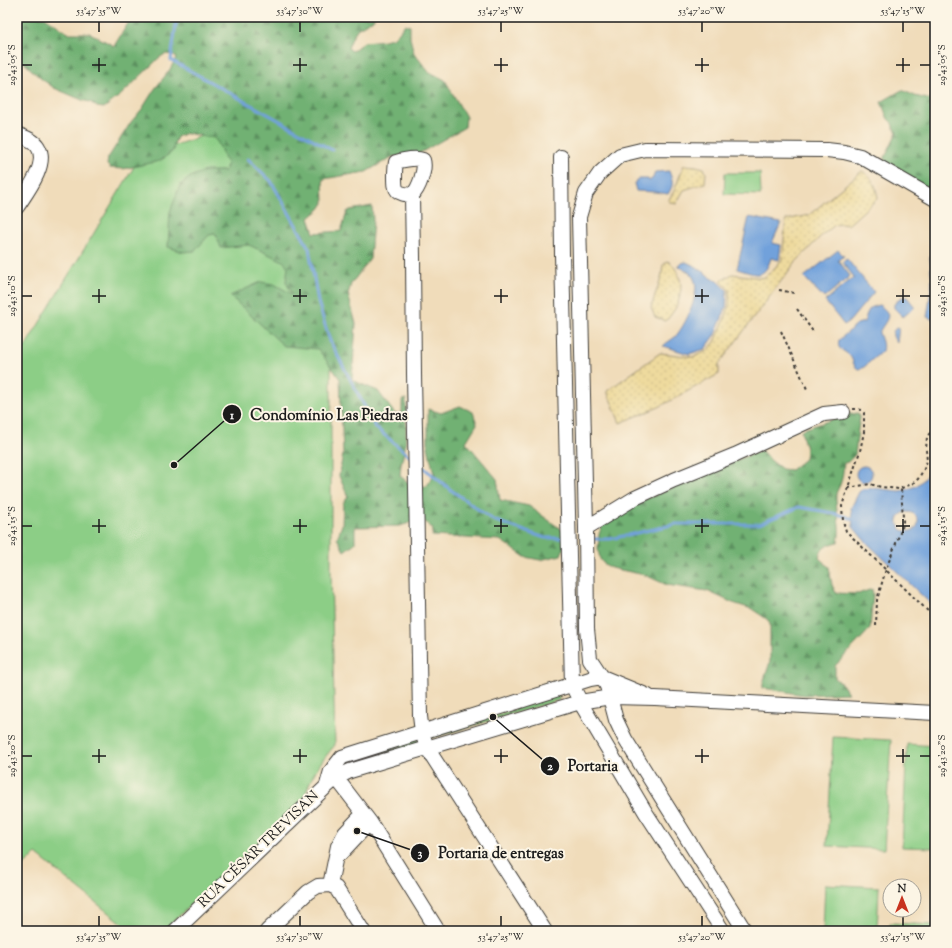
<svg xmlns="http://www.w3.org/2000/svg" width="952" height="948" viewBox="0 0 952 948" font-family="'Sorts Mill Goudy',serif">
	<defs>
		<pattern id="forest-firs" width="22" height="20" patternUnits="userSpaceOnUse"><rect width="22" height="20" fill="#71b173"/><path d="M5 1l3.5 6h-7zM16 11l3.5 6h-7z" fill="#5c8f5e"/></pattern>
		<pattern id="sand-dots" width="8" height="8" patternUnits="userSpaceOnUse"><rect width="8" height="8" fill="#eeda9e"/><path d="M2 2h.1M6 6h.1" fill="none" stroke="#ccba88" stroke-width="1.8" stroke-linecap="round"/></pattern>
	</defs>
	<rect width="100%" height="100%" fill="#fcf5e5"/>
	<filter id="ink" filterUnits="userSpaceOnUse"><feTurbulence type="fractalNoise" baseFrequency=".025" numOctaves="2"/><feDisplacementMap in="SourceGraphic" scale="8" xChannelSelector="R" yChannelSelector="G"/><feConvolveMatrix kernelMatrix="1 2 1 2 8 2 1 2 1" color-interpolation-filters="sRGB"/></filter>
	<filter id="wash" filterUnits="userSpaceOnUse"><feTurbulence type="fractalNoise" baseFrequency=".012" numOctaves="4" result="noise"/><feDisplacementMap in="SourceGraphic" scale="16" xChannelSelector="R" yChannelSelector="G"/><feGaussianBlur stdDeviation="0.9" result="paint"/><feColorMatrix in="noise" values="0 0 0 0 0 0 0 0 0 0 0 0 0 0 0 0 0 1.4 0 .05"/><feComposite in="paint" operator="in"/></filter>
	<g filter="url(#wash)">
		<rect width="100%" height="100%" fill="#f0dcba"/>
		<path fill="#8cce86" stroke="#547551" d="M249 120 331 309V570L335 745C319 764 311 775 304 799L163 931H131L36 854 17 872V360L140 157Z
			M725 173H760L761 195 724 194Z
			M559 695V700L434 737 431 736Z
			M833 737 891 740 884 849 827 846Z
			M416 738 419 741V744L349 765 347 764 349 759Z
			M907 744 935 746V848L902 847Z
			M825 884 879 887 877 931H823Z
			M890 923 935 925V931H889Z"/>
		<path fill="url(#forest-firs)" stroke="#466648" d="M17 17H45L68 33H90L114 46 132 17H374V19L357 29 352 38 348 48 352 51 364 42 384 40 393 38 399 32 405 24 410 26V38L414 53 428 71 445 80 466 117 465 127 420 153 392 157 366 172 323 179 324 203 320 209 309 218 314 233 341 231 347 212 350 210 372 206 373 220 370 259 351 284 348 294 356 324 352 380 378 391 395 414 402 413V400L406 399V435L405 448 401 464 400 476 414 487 427 486 434 474 428 447V409L441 413 460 406 473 412 477 424 466 442 497 479 500 500 529 506 569 535 561 555 540 560 525 557 500 540 432 536 433 529 422 519 400 526 355 527V543L344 551 337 538 342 525 343 503 348 497 339 476 343 454 340 379 318 349 284 346 230 296 261 282 274 284 292 294 286 282 288 267 283 261 249 245 221 248 216 234 209 235 195 251 183 252 168 247 170 212 180 185 192 176 205 171H225L227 164 218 143 214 138 186 133 177 137 174 144 173 151 160 161 123 169 110 168 107 165 108 158 131 122 142 109 154 90 169 71 176 58 174 55 165 54 159 58 122 94 104 108 97 107 90 102 82 100 54 88 39 77 17 56Z
			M902 90 915 96 935 101V194L885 163V157L897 132 893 127 892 123 888 119 881 102Z
			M858 413 860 418 858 429 855 455 848 462 844 463C843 469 843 477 841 482 840 486 837 490 836 494 835 510 842 525 838 542 827 545 821 547 819 558L829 567 832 585 836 593 858 594 872 589 873 594 870 629 835 666V678L842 684 848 693 804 695 763 688V683L770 662V624L768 620 752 609 733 603 707 591 667 585 645 575 611 568 603 563 600 559 598 549 599 534 604 521 615 512 761 450 769 459 782 469 791 470 805 459 806 449 801 431 804 429 849 414Z"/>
		<path fill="url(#sand-dots)" stroke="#857b5d" d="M684 165 696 166 704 168 706 173 705 183 684 190 676 204 668 201 674 191Z
			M862 171C873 178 876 186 878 198L848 225 841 224 835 225 821 236 794 264 719 364V374L659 407 620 423 607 391 660 353 694 357 707 351 715 342 727 313 729 303V290L721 281 732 274 763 278 773 270 782 259 786 220 809 215Z
			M668 261C682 272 684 289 677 305 675 310 670 316 666 321L655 317 651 308 655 295 661 279 663 265Z"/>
		<path fill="#71a1db" stroke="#465e7c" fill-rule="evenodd" d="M669 171C673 182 674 185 668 194L655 192 636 191 634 183 639 179H648L649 181 653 178 655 172Z
			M749 217 781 223 772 243 781 245 779 260 771 258C764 281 755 274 737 269Z
			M838 250 844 256 838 260 850 276 824 298 804 277Z
			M935 256V320L927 317 932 283 930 257Z
			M847 259 874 292 849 322 844 325 825 301 854 277 842 262Z
			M686 262 697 267 710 277 720 283 727 290 726 308 714 337 705 349 689 354 663 346C666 343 671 340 675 337 685 326 701 293 694 279 691 272 684 269 677 266L682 263Z
			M902 297H907L915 307 903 317 894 308V304Z
			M879 305C896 316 884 321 879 333 881 339 884 344 882 351L863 368 858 369C852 365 854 360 849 355 844 350 836 350 839 340L857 324 864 322C868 312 867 307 879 305Z
			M899 327 897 343C892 337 890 330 899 327Z
			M935 433V608L864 540 853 527 851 508 859 492 862 489 873 488 899 491 905 490 916 486 921 482 926 476 931 463 932 438ZM906 512C925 512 920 537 902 530L898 525C897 518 900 514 906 512Z
			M856 474a8 8 0 1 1 16 0a8 8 0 1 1-16 0Z"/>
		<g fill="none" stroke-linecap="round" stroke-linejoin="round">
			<path stroke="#71a1db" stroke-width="3" d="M177 17 171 60 332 150
				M248 159 271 181 309 248 318 302 330 341 376 428 411 457
				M419 464 451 490 493 520 545 538H564
				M590 539H610L676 524H759L799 507 833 513 854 519"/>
		</g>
	</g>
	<g filter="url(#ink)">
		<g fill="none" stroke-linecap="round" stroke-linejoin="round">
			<defs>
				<path id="minor" d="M17 134C24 137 34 140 38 147 49 164 26 193 17 207
					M561 157 562 254 572 685 583 707 646 813 723 931
					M412 195C396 193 395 192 395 176 395 171 395 167 396 162 404 160 415 157 423 160 426 169 419 189 412 195L413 257 414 374 420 716 422 732 427 748 545 931
					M586 528 579 217 586 193 600 173 620 155 645 149 827 150 844 152 860 156 935 199
					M331 771 370 822 438 931
					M327 785 331 771 342 757 590 679 602 677 648 696
					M340 854 370 822
					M330 885 338 846 345 833 363 814
					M175 931 327 786 336 778 350 771 580 702 611 697 655 698 935 713
					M267 931 308 892 318 886 330 885 336 888 363 931
					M745 931 625 739 616 720 607 686 602 677 590 659 587 629 586 528 635 498 674 480 735 455 824 414 843 412"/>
			</defs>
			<use href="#minor" stroke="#3c3934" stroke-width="16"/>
			<path stroke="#3c3934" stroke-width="2" stroke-dasharray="3 3" stroke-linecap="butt" d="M779 290 794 293
				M797 309 814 333
				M781 331 807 389
				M931 364 935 369
				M853 409H856L862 410 864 413V432L860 451 842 506 843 521 846 531 935 618
				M848 488 870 484 881 487 899 489 912 484 918 479 924 469 927 461 926 449 927 437 932 430 935 427
				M876 626 877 600 886 569 903 525V517L901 489"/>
			<use href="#minor" stroke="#fff" stroke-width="14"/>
		</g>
	</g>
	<path fill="none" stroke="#1c1c1c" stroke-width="1.5" d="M99 22V32M300 22V32M501 22V32M702 22V32M903 22V32M99 58V72M300 58V72M501 58V72M702 58V72M903 58V72M22 65H32M92 65H106M293 65H307M494 65H508M695 65H709M896 65H910M920 65H930M99 289V303M300 289V303M501 289V303M702 289V303M903 289V303M22 296H32M92 296H106M293 296H307M494 296H508M695 296H709M896 296H910M920 296H930M99 519V533M300 519V533M501 519V533M702 519V533M903 519V533M22 526H32M92 526H106M293 526H307M494 526H508M695 526H709M896 526H910M920 526H930M99 749V763M300 749V763M501 749V763M702 749V763M903 749V763M22 756H32M92 756H106M293 756H307M494 756H508M695 756H709M896 756H910M920 756H930M99 916V926M300 916V926M501 916V926M702 916V926M903 916V926"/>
	<g text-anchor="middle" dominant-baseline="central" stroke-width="4" stroke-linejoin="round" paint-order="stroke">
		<g font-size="14" fill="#1c1c1c" stroke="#fcf5e5">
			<text transform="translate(259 850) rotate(-44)">RUA CÉSAR TREVISAN</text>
		</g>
	</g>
	<path fill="none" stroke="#1c1c1c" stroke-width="1.5" d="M174 465L232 414M493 717L550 766M357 831L420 853"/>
	<g fill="#1c1c1c" stroke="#fcf5e5" stroke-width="1.5">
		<circle cx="174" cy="465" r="4"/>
		<circle cx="493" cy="717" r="4"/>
		<circle cx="357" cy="831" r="4"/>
		<circle cx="232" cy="414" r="10"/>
		<circle cx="550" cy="766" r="10"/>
		<circle cx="420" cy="853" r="10"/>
	</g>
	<g font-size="12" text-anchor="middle" font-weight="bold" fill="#fff">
		<text x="232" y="419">1</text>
		<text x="550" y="770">2</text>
		<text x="420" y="857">3</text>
	</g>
	<g font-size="15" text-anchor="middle" font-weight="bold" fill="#1c1c1c" stroke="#fcf5e5" stroke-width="4" stroke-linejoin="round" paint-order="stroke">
		<text x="329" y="420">Condomínio Las Piedras</text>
		<text x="593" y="771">Portaria</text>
		<text x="501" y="858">Portaria de entregas</text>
	</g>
	<rect width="952" height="948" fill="none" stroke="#fcf5e5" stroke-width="44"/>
	<g transform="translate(902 898)"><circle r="19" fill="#fcf5e5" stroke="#a29e95"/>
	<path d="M0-3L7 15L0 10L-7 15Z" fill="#c8321e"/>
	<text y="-6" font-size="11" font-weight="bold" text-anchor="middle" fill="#1c1c1c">N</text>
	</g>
	<rect x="22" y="22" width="908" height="904" fill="none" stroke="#1c1c1c" stroke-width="1.5"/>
	<g font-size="10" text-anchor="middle" fill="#1c1c1c">
		<text x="99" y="14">53°47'35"W</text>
		<text x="300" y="14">53°47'30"W</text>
		<text x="501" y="14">53°47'25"W</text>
		<text x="702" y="14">53°47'20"W</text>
		<text x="903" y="14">53°47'15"W</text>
		<text transform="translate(11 65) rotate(-90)" y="4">29°43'05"S</text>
		<text transform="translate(941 65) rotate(-90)" y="4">29°43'05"S</text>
		<text transform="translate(11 296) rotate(-90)" y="4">29°43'10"S</text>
		<text transform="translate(941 296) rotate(-90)" y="4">29°43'10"S</text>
		<text transform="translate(11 526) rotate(-90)" y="4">29°43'15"S</text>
		<text transform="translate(941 526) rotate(-90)" y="4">29°43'15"S</text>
		<text transform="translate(11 756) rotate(-90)" y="4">29°43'20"S</text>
		<text transform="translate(941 756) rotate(-90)" y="4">29°43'20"S</text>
		<text x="99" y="940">53°47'35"W</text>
		<text x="300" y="940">53°47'30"W</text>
		<text x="501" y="940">53°47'25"W</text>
		<text x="702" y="940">53°47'20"W</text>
		<text x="903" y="940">53°47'15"W</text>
	</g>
</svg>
